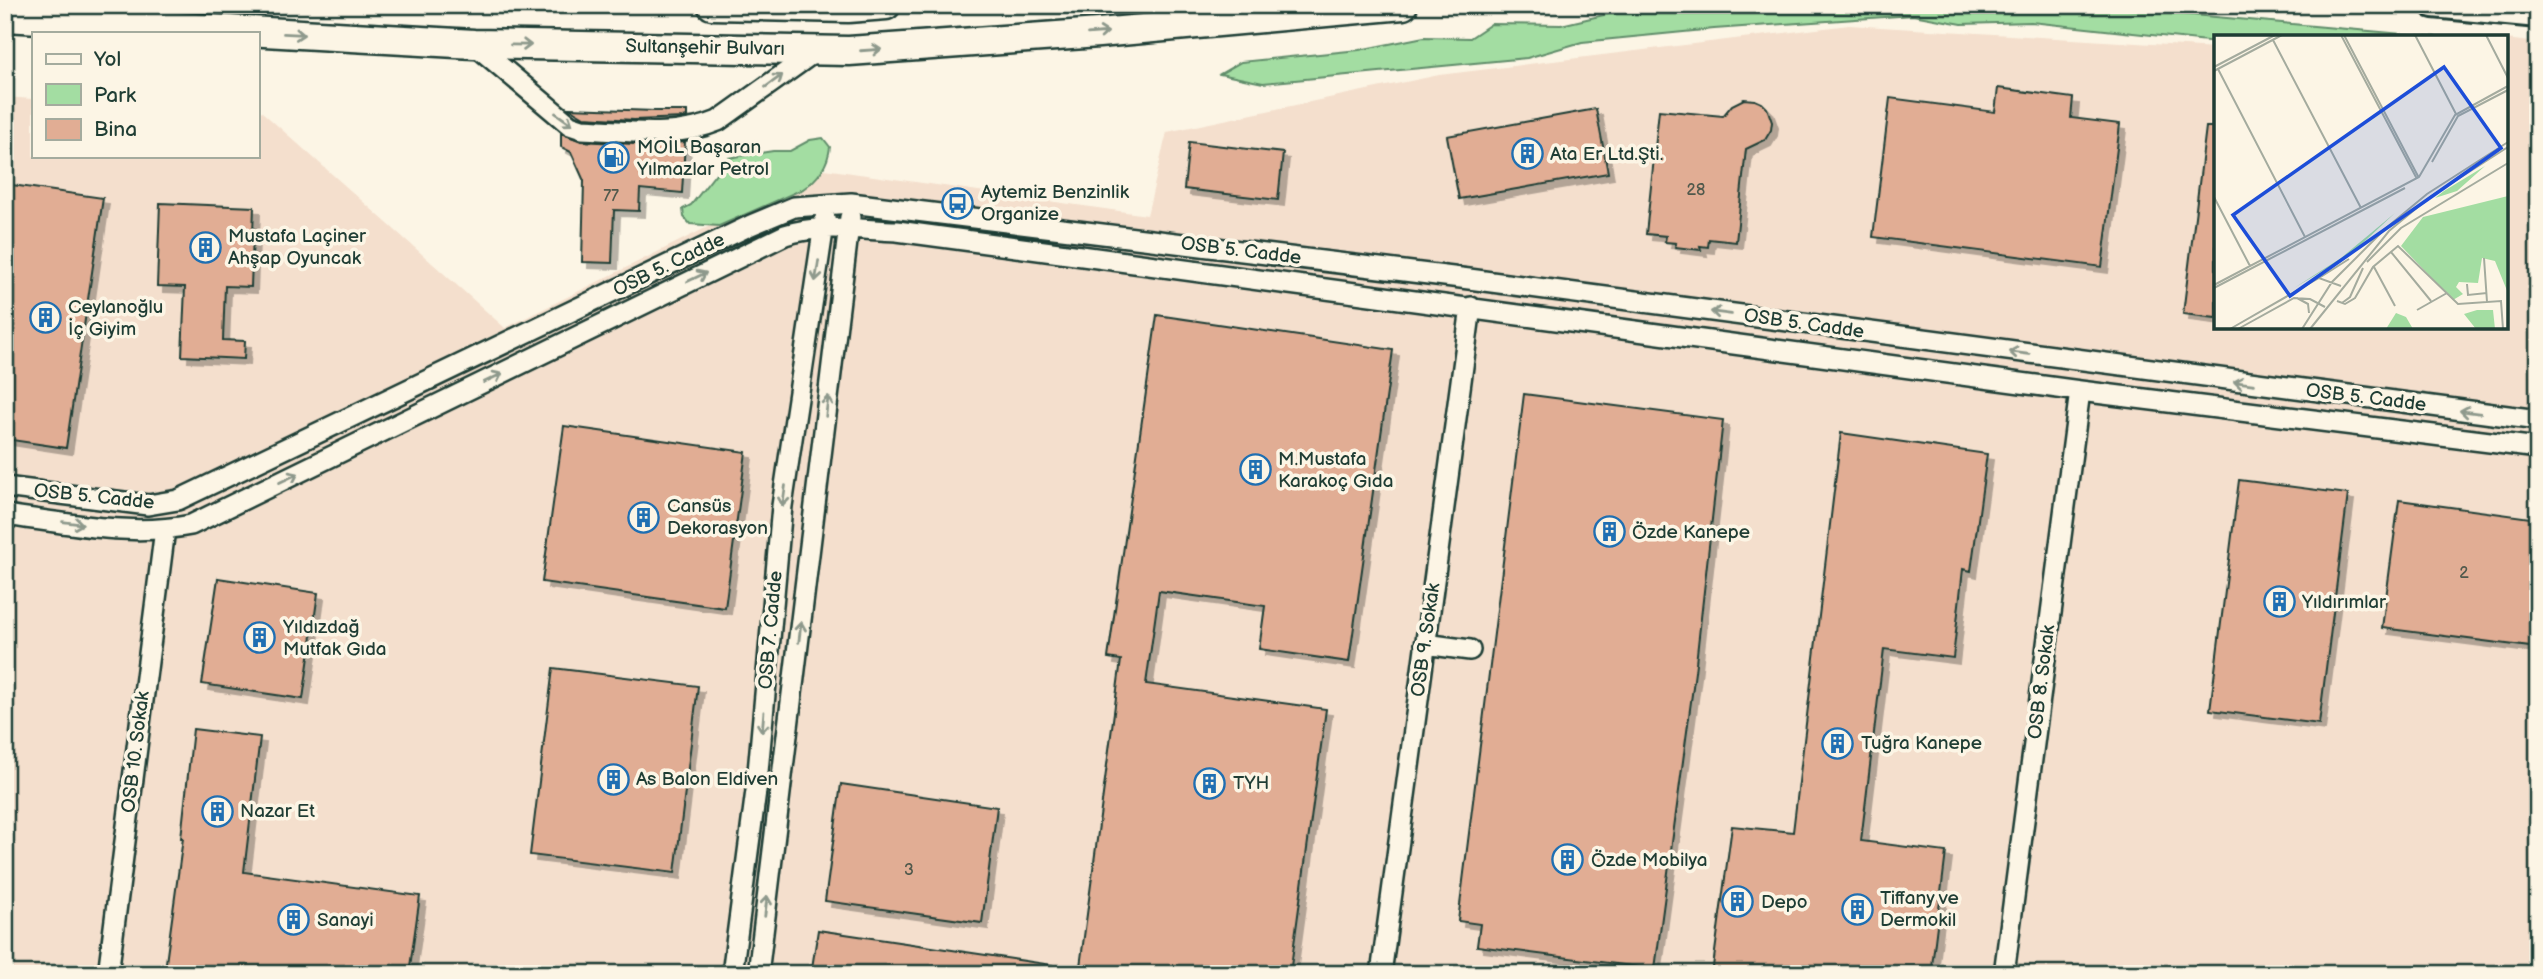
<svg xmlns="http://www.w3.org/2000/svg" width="2543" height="979" viewBox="0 0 2543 979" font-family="'Balsamiq Sans',sans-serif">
	<defs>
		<filter id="shadow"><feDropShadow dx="6" dy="6" stdDeviation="0" flood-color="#0004"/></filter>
	</defs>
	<rect width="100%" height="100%" fill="#fcf5e5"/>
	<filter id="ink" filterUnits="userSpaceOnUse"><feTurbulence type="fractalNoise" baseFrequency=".0143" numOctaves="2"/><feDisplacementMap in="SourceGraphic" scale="14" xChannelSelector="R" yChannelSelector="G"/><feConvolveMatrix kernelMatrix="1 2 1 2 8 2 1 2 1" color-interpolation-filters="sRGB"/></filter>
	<g filter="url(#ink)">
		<path fill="#f4dfcd" d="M1849 25 2216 48V327H2506V39L2538 43V974H5V97L33 99V156H257V111H261L505 328 824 169 1147 215 1167 132 1439 75Z"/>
		<path fill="#a3dda2" stroke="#618d6b" stroke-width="2" d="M1670 5H2083L2436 37H2216V42L2031 22 1962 24 1913 15 1714 29 1582 42 1527 58 1263 83 1220 74 1241 62 1359 50 1424 37 1470 38 1491 24 1561 25 1608 14Z
			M823 138 830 147C828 165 818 179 803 189L719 226 690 224 684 217 683 209 691 205 728 158 773 151H790L810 140Z"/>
		<path fill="#e1ad94" stroke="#1f3d34" stroke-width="2" filter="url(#shadow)" d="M1998 88 2073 98 2071 118 2120 124 2102 267 1873 237 1890 98 1995 112Z
			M1744 99 1755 100 1762 103 1767 108 1772 122 1771 130 1765 140 1746 149 1736 242 1709 239 1708 247 1700 246 1701 250 1675 247 1676 243 1665 242 1666 236 1646 234 1659 110 1723 116 1732 105Z
			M569 108 655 111H687V117L683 118 634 120 584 117Z
			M1596 109 1608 173 1459 199 1447 136Z
			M2206 127H2216V318L2183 314Z
			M561 133 581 141 651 145 685 142 682 193 640 189 639 211 614 210 612 263 582 262 584 181 571 152 561 147Z
			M1189 142 1283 153 1278 200 1184 189Z
			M5 184 103 198 66 448 5 439Z
			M160 203 254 207 251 287 225 286 223 340 245 341 244 359 182 356 185 287 157 286Z
			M1157 315 1393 350 1349 662 1259 649 1265 606 1159 591 1146 684 1326 709 1290 974H1079L1121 660 1108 658Z
			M1524 394 1723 420 1695 672 1655 969 1477 946 1480 924 1458 921Z
			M564 426 746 452 725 608 542 582Z
			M1841 433 1987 454 1971 571 1963 569 1953 658 1884 649 1861 841 1946 852 1931 974H1712L1732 826 1793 832Z
			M2239 480 2348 494 2319 724 2210 710Z
			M2399 500 2538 519V648L2382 628Z
			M218 578 318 593 303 699 202 684Z
			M553 668 698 686 675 873 530 855Z
			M193 729 260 737 244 872 420 896 409 974H197L165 970 183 838H181Z
			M841 784 997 807 982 923 825 901Z
			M818 930 1052 965 1051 974H811Z"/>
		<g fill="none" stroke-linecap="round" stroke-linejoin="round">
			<defs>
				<path id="minor" d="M474 44 570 125 582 129C628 131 675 139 718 121L816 51
					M5 487 148 505 178 500 751 225 794 207 851 203 1469 279 2538 420
					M5 515C66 523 130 537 191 525L785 235C820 223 861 230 897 231L2080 391 2538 448
					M1425 644 1470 650
					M108 974 165 529
					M732 974 757 783 782 506 825 218
					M758 974 850 217
					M1381 974 1471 307
					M2004 974 2080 391"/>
				<path id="major" d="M2433 5 2538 15"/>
				<path id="highway" d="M712 5 848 8 886 5
					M5 17 474 44 849 51 1099 33 1403 5"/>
			</defs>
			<use href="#minor" stroke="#1f3d34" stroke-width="24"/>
			<use href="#major" stroke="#1f3d34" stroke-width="30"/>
			<use href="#highway" stroke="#1f3d34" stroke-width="33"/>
			<use href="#minor" stroke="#fcf5e5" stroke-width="19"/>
			<use href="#major" stroke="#fcf5e5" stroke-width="24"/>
			<use href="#highway" stroke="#fcf5e5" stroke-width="28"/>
		</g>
		<defs><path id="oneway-shaft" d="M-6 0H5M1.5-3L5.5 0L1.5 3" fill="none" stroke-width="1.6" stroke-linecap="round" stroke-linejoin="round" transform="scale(1.75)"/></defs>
		<g stroke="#8e998c">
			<use href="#oneway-shaft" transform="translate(1098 33) rotate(-5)"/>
			<use href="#oneway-shaft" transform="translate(294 34) rotate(3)"/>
			<use href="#oneway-shaft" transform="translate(521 45) rotate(1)"/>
			<use href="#oneway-shaft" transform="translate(871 50) rotate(-4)"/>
			<use href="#oneway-shaft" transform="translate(774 81) rotate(-36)"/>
			<use href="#oneway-shaft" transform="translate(564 119) rotate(35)"/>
			<use href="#oneway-shaft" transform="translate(817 271) rotate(99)"/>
			<use href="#oneway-shaft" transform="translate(697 277) rotate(-26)"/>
			<use href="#oneway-shaft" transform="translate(1721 313) rotate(-172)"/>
			<use href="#oneway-shaft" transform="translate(2019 353) rotate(-172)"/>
			<use href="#oneway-shaft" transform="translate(493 378) rotate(-26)"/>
			<use href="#oneway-shaft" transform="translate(2244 383) rotate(-173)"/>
			<use href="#oneway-shaft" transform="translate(827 406) rotate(-83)"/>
			<use href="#oneway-shaft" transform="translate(2470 412) rotate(-173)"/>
			<use href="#oneway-shaft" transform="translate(289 478) rotate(-26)"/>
			<use href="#oneway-shaft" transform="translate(784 496) rotate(98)"/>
			<use href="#oneway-shaft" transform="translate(73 523) rotate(7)"/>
			<use href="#oneway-shaft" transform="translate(800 632) rotate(-83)"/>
			<use href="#oneway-shaft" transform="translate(763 722) rotate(95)"/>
			<use href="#oneway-shaft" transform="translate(766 906) rotate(-83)"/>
		</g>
	</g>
	<defs>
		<symbol id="building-ring" viewBox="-11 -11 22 22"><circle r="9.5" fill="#fcf5e5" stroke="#1f6fb2" stroke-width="1.5"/><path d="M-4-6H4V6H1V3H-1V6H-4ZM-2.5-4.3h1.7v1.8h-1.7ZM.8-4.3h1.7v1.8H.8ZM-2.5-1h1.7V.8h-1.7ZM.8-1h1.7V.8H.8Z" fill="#1f6fb2"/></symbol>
		<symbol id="fuel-ring" viewBox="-11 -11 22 22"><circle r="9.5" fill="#fcf5e5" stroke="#1f6fb2" stroke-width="1.5"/><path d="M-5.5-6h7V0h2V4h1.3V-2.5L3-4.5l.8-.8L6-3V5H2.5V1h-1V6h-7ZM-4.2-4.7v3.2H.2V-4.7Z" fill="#1f6fb2"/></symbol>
		<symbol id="bus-ring" viewBox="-11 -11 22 22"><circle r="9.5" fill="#fcf5e5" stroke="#1f6fb2" stroke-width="1.5"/><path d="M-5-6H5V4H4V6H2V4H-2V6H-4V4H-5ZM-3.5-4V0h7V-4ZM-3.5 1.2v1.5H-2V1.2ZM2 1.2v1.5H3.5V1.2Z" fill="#1f6fb2"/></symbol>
	</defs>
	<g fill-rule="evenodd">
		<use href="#building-ring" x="1510" y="136" width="35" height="35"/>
		<use href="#fuel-ring" x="596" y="140" width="35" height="35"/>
		<use href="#bus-ring" x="940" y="186" width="35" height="35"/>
		<use href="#building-ring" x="188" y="230" width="35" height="35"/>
		<use href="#building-ring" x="28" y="300" width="35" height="35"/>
		<use href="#building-ring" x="1238" y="452" width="35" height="35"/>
		<use href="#building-ring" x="626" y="500" width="35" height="35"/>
		<use href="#building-ring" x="1592" y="514" width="35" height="35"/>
		<use href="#building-ring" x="2262" y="584" width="35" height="35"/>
		<use href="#building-ring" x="242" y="620" width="35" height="35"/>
		<use href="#building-ring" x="1820" y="726" width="35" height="35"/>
		<use href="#building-ring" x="596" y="762" width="35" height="35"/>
		<use href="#building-ring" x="1192" y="766" width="35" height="35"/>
		<use href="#building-ring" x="200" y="794" width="35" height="35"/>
		<use href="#building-ring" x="1550" y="842" width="35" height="35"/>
		<use href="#building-ring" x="1720" y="884" width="35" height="35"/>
		<use href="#building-ring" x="1840" y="892" width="35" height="35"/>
		<use href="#building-ring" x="276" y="902" width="35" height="35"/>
	</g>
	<g text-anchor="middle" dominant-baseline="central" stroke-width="7" stroke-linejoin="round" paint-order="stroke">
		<g font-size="16" fill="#50594c">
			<text x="1696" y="190">28</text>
			<text x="611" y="196">77</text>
			<text x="2464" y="573">2</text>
			<text x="909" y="870">3</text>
		</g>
		<g font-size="19" fill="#1f3d34" stroke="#fcf5e5">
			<text transform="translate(705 48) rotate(1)">Sultanşehir Bulvarı</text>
			<text transform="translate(1241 251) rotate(7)">OSB 5. Cadde</text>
			<text transform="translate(669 265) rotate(-26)">OSB 5. Cadde</text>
			<text transform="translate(1804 324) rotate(8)">OSB 5. Cadde</text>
			<text transform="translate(2366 398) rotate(7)">OSB 5. Cadde</text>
			<text transform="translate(94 497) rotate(6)">OSB 5. Cadde</text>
			<text transform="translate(771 630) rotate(-85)">OSB 7. Cadde</text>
			<text transform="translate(1426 640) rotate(-82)">OSB 9. Sokak</text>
			<text transform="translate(2042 682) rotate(-83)">OSB 8. Sokak</text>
			<text transform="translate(136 752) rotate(-83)">OSB 10. Sokak</text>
		</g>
		<g font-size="19" fill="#1f3d34" stroke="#fcf5e5" text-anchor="start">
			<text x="637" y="147">MOİL Başaran<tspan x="637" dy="22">Yılmazlar Petrol</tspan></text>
			<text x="1550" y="154">Ata Er Ltd.Şti.</text>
			<text x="981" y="192">Aytemiz Benzinlik<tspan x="981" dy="22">Organize</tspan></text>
			<text x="228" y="236">Mustafa Laçiner<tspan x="228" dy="22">Ahşap Oyuncak</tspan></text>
			<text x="68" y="307">Ceylanoğlu<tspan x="68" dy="22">İç Giyim</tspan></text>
			<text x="1278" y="459">M.Mustafa<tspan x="1278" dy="22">Karakoç Gıda</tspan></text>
			<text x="667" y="506">Cansüs<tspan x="667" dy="22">Dekorasyon</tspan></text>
			<text x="1632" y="532">Özde Kanepe</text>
			<text x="2302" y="602">Yıldırımlar</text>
			<text x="283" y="627">Yıldızdağ<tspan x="283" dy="22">Mutfak Gıda</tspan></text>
			<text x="1861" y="743">Tuğra Kanepe</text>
			<text x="636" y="779">As Balon Eldiven</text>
			<text x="1233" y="783">TYH</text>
			<text x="240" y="811">Nazar Et</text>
			<text x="1591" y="860">Özde Mobilya</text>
			<text x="1880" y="898">Tiffany ve<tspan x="1880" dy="22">Dermokil</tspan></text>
			<text x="1761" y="902">Depo</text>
			<text x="317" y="920">Sanayi</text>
		</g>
	</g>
	<g transform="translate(2214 35)">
		<rect width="294" height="294" fill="#fcf5e5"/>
		<path d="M271 131 243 156 221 163 230 156ZM294 161V258L281 226 268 223 264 248 245 247 242 252 249 259 239 265 187 211 209 182ZM181 178 137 219 80 253 127 223ZM263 275H279L281 294H262L250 279ZM182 278 192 282 199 294H172Z" fill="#a3dda2"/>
		<path fill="none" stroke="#a4ab9e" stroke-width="2" d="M127 0 203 144M130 0 205 143M201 0 242 79M272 0 294 43M59 5 147 173M0 32 61 0M4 34 91 202M0 36 68 0M218 127 244 81 294 55M0 162 36 231M177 217 217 266M270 223 273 267M153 227 187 193 294 128M160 232 181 271M105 243 135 224M253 249 254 260 273 258M0 250 205 142 241 80 294 51M0 253 191 153M83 263 94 269 95 278M123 266 131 269 141 263 159 232 184 211 244 269 287 266 289 294M128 268 136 262 149 233M203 275 233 258M16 294 105 243 127 251M24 294 80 263 96 264 111 272M88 294 118 247 172 193 213 159 294 107M96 294 175 196 216 162 294 112"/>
		<path fill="#1d4ed8" fill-opacity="0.15" stroke="#1d4ed8" stroke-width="3.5" d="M230 32 287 113 76 261 19 180Z"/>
		<rect width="294" height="294" fill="none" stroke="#1f3d34" stroke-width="3.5"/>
	</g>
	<rect width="2543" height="979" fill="none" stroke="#fcf5e5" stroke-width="28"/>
	<rect x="14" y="14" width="2515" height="951" fill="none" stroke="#1f3d34" stroke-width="2.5" filter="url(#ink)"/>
	<rect x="32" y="32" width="228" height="126" fill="#fcf5e5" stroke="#a4ab9e" stroke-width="2"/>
	<rect x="46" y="54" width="35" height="10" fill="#fcf5e5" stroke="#a4ab9e" stroke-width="2"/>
	<text x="94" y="66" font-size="21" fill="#1f3d34">Yol</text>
	<rect x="46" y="84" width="35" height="21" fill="#a3dda2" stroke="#a4ab9e" stroke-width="2"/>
	<text x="94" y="102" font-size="21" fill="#1f3d34">Park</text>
	<rect x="46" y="119" width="35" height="21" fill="#e1ad94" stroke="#a4ab9e" stroke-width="2"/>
	<text x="94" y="136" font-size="21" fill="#1f3d34">Bina</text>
</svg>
